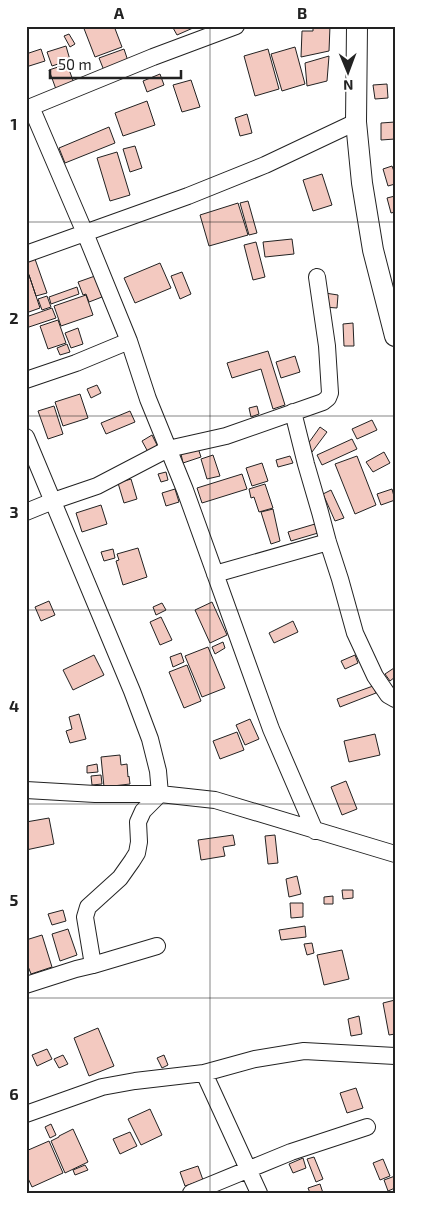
<svg xmlns="http://www.w3.org/2000/svg" width="421" height="1219" viewBox="0 0 421 1219" font-family="'Exo 2',sans-serif">
	<rect width="100%" height="100%" fill="#fff"/>
	<path fill="#f3c9c0" stroke="#222" d="M83 26H114L122 47 95 57Z
		M172 26H192L193 28 177 35Z
		M313 26H330L329 51 301 57 302 31H313Z
		M69 34 75 44 70 47 64 36Z
		M66 46 70 60 52 66 47 52Z
		M295 47 305 84 282 91 271 54Z
		M41 49 45 61 26 67V54Z
		M124 49 129 64 105 73 99 58Z
		M268 49 279 89 255 96 244 56Z
		M329 56 327 81 307 86 305 63Z
		M67 64 75 86 57 92 49 70Z
		M160 74 164 85 147 92 143 81Z
		M191 80 200 107 182 112 173 85Z
		M387 84 388 98 375 99 373 85Z
		M147 101 155 125 123 136 115 113Z
		M247 114 252 133 240 136 235 118Z
		M395 122V139L381 140V123Z
		M109 127 115 143 65 163 59 148Z
		M135 146 142 168 130 172 123 149Z
		M117 152 130 195 110 201 97 158Z
		M392 166 395 174V184L388 186 383 169Z
		M322 174 332 205 313 211 303 180Z
		M395 196V212L391 213 387 198Z
		M248 201 257 233 249 235 240 203Z
		M238 203 248 235 209 246 200 215Z
		M292 239 294 254 265 257 263 242Z
		M256 242 265 277 253 280 244 245Z
		M35 259 47 293 36 296 26 266V262Z
		M160 263 171 288 135 303 124 278Z
		M182 272 191 294 180 299 171 276Z
		M29 275 40 308 26 313V276Z
		M95 276 102 297 89 302 86 294 83 295 78 282Z
		M77 287 79 294 51 304 49 297Z
		M325 293 338 295 337 308 324 307Z
		M86 295 93 315 61 326 54 306Z
		M47 296 51 307 42 310 38 299Z
		M52 308 56 318 26 328V317Z
		M58 320 66 343 48 349 40 326Z
		M353 323 354 346H344L343 324Z
		M78 328 83 344 71 348 65 333Z
		M67 344 70 352 60 355 57 348Z
		M268 351 285 405 273 409 261 369 232 378 227 363Z
		M295 356 300 372 281 378 276 362Z
		M97 385 101 393 91 398 87 389Z
		M80 394 88 418 63 426 55 402Z
		M54 406 63 434 48 439 38 411Z
		M257 406 259 414 251 417 249 408Z
		M130 411 135 422 106 434 101 423Z
		M372 420 377 430 357 439 352 429Z
		M320 427 327 432 312 452 305 448Z
		M152 435 158 447 148 452 142 441Z
		M352 439 357 449 322 465 317 455Z
		M198 448 201 457 183 463 181 454Z
		M384 452 390 463 373 472 366 462Z
		M213 455 220 476 207 479 201 459Z
		M290 456 293 463 278 467 276 460Z
		M357 456 376 505 355 514 335 464Z
		M262 463 268 481 252 486 246 468Z
		M166 472 168 480 161 482 158 474Z
		M242 474 247 489 202 503 197 488Z
		M131 479 137 499 124 503 118 483Z
		M265 484 273 508 259 512 254 497 251 498 249 489Z
		M175 489 179 502 166 506 162 493Z
		M392 489 395 500 381 505 377 494Z
		M331 490 344 518 335 521 323 494Z
		M101 505 107 524 82 532 76 513Z
		M273 509 280 541 271 544 261 512Z
		M315 524 318 533 291 541 288 532Z
		M138 548 147 577 123 585 116 561 119 560 117 554Z
		M113 549 115 558 104 561 101 552Z
		M49 601 55 615 41 621 35 607Z
		M212 602 227 635 210 643 195 610Z
		M162 603 166 610 156 615 153 607Z
		M161 617 172 640 160 645 150 622Z
		M293 621 298 632 274 643 269 633Z
		M223 642 225 648 215 654 212 647Z
		M208 647 225 688 202 697 185 656Z
		M181 653 184 662 173 667 170 657Z
		M94 655 104 675 73 690 63 670Z
		M355 655 358 663 345 669 341 661Z
		M187 665 201 701 184 708 169 672Z
		M394 668 395 677 390 681 385 674Z
		M373 686 376 693 340 707 337 699Z
		M79 714 86 739 70 743 66 731 72 729 69 717Z
		M250 719 259 739 245 745 236 725Z
		M237 732 244 750 220 759 213 741Z
		M375 734 380 755 349 762 344 741Z
		M120 755 121 765 127 764 128 777 129 776 130 784 104 787 101 757Z
		M97 764 98 772 87 773V766Z
		M101 775 102 784 92 785 91 776Z
		M346 781 357 809 342 815 331 787Z
		M49 818 54 844 26 850V822Z
		M233 835 235 845 223 847 225 856 201 860 198 840Z
		M275 835 278 863 268 864 265 836Z
		M297 876 301 894 289 897 286 879Z
		M342 890H353V898L343 899Z
		M333 896V904H324V897Z
		M290 903H303V917L291 918Z
		M63 910 66 921 52 925 48 914Z
		M305 926 306 937 281 940 279 930Z
		M68 929 77 955 60 961 52 934Z
		M42 935 52 967 31 974 26 961V940Z
		M312 943 314 953 307 955 304 944Z
		M342 950 349 979 324 985 317 955Z
		M395 1000V1034L389 1035 383 1003Z
		M359 1016 362 1034 351 1036 348 1019Z
		M98 1028 114 1066 89 1076 74 1038Z
		M47 1049 52 1059 37 1066 32 1055Z
		M63 1055 68 1064 59 1068 54 1059Z
		M164 1055 168 1065 162 1068 157 1058Z
		M356 1088 363 1108 347 1113 340 1093Z
		M150 1109 162 1135 141 1145 128 1119Z
		M51 1124 56 1135 50 1138 45 1127Z
		M73 1129 88 1162 65 1173 51 1141 59 1137V1136Z
		M130 1132 137 1146 120 1154 113 1139Z
		M49 1141 63 1173 32 1187 26 1174V1151Z
		M314 1157 323 1179 316 1182 307 1159Z
		M303 1158 306 1168 293 1173 289 1164Z
		M383 1159 390 1176 380 1180 373 1163Z
		M85 1165 88 1170 75 1175 73 1170Z
		M198 1166 203 1180 185 1186 180 1172Z
		M395 1176V1188L388 1191 384 1180Z
		M320 1184 323 1193H310L308 1188Z"/>
	<g fill="none" stroke-linecap="round" stroke-linejoin="round">
		<defs>
			<path id="minor" d="M31 107 85 233 129 341 148 399 185 490 271 729 315 831
				M26 109 153 57 236 26
				M26 254 188 196 265 165 356 122
				M26 380 76 363 129 341
				M293 412 306 464 320 512 328 542 340 579 355 633 375 676 388 695 395 699
				M26 437 132 691 150 739 158 771 160 794 143 811 138 822 139 842 137 853 132 861 120 878 88 907 85 917 93 965 157 946
				M26 512 53 501 97 486 168 449 226 436 323 402 328 398 330 393 327 346 317 277
				M215 574 328 542
				M26 790 95 794H160L215 800 395 854
				M26 985 76 969 93 965
				M204 1073 259 1193
				M26 1114 102 1087 135 1081 204 1073 255 1059 304 1051 395 1056
				M191 1193 291 1152 367 1127"/>
			<path id="tertiary" d="M357 26 356 122 362 183 373 250 395 336"/>
		</defs>
		<use href="#minor" stroke="#222" stroke-width="18"/>
		<use href="#tertiary" stroke="#222" stroke-width="22"/>
		<use href="#minor" stroke="#fff" stroke-width="16"/>
		<use href="#tertiary" stroke="#fff" stroke-width="20"/>
	</g>
	<path fill="none" stroke="#222" stroke-width="1" stroke-opacity="0.55" d="M210 26V1193M26 222H395M26 416H395M26 610H395M26 804H395M26 998H395"/>
	<rect width="421" height="1219" fill="none" stroke="#ffffff" stroke-width="55"/>
	<g transform="translate(348 72) rotate(179)" stroke="#ffffff" stroke-width="4" paint-order="stroke">
	<path d="M0-4L9 19L0 12L-9 19Z" fill="#222222"/>
	<text y="-8" font-size="14" font-weight="bold" text-anchor="middle" fill="#222222">N</text>
	</g>
	<path d="M50 70v8h131v-8" fill="none" stroke="#222222" stroke-width="2.5"/>
	<text x="58" y="70" font-size="15" fill="#222222" stroke="#ffffff" stroke-width="4" paint-order="stroke">50 m</text>
	<rect x="28" y="28" width="366" height="1164" fill="none" stroke="#222" stroke-width="2"/>
	<g font-size="16" text-anchor="middle" font-weight="bold" fill="#222">
		<text x="119" y="19">A</text>
		<text x="302" y="19">B</text>
		<text x="14" y="130">1</text>
		<text x="14" y="324">2</text>
		<text x="14" y="518">3</text>
		<text x="14" y="712">4</text>
		<text x="14" y="906">5</text>
		<text x="14" y="1100">6</text>
	</g>
</svg>
